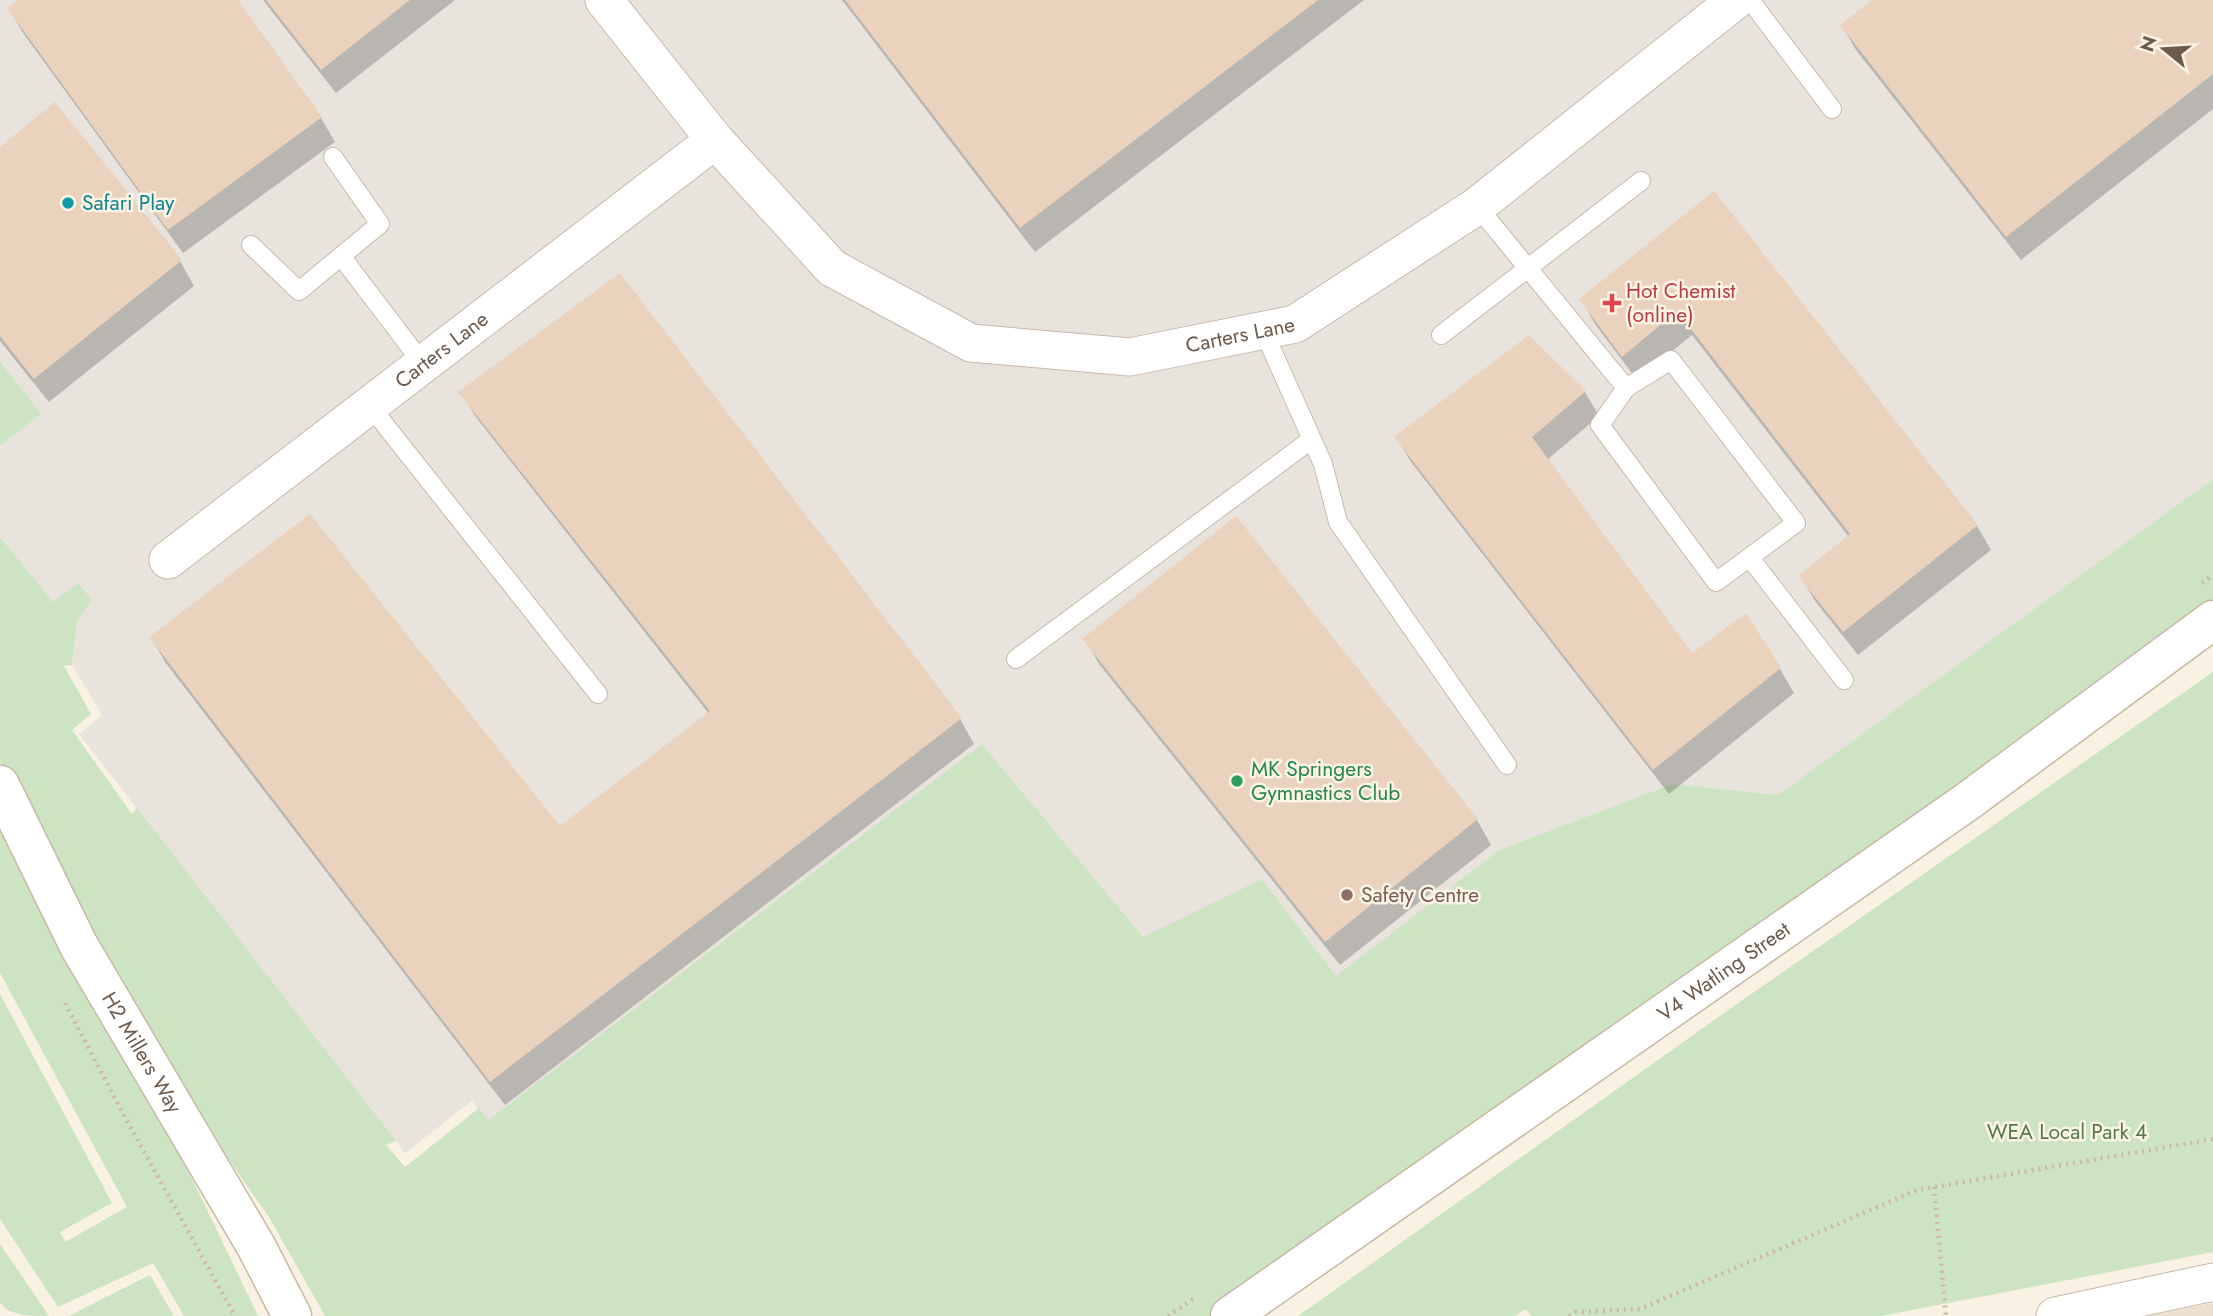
<svg xmlns="http://www.w3.org/2000/svg" width="2213" height="1316" viewBox="0 0 2213 1316" font-family="Jost,sans-serif">
	<rect width="100%" height="100%" fill="#f9f1e1"/>
	<path fill="#ece1cf" d="M2213 1303V1316H2148Z"/>
	<path fill="#e8e3dc" d="M0 0H2213V479L1778 795 1672 784 1499 850 1336 977 1262 879 1143 938 982 744 488 1120 472 1101 405 1153 79 734 102 715 72 665 77 620 53 603 0 537V446L40 413 0 361Z"/>
	<path fill="#cde4c2" d="M0 361 41 414 0 446Z
		M2213 479V620L1230 1316H325L269 1217 83 951 258 1316H184L153 1263 58 1307 0 1219V994L112 1203 60 1232 65 1242 127 1207 0 973V537L53 602 78 583 92 600 77 620 72 665 64 666 91 714 72 730 132 814 137 808 396 1141 386 1145 405 1167 479 1108 488 1120 982 744 1143 937 1262 879 1336 976 1499 850 1672 784 1778 795Z
		M2213 672V1252L1881 1316H1531L1526 1309 1515 1316H1298L1707 1025Z
		M0 1244 49 1316C31 1316 10 1316 0 1303Z
		M150 1275 174 1316H69Z"/>
	<path fill="#0003" d="M21 0H236L321 118 335 142 183 253 23 33 9 9Z
		M263 0H455L336 93Z
		M842 0H1364L1035 252Z
		M1875 0H2213V109L2021 260 1856 50 1842 26Z
		M0 149 180 261 194 286 49 402 0 341Z
		M1714 193 1977 526 1991 550 1858 655 1815 601 1801 577 1849 537 1692 335 1637 380 1595 324 1581 299Z
		M461 392 960 719 974 744 505 1105 165 662 151 637 560 829 709 714 475 416Z
		M1585 392 1599 416 1547 460 1691 655 1780 669 1794 693 1669 794 1411 462 1397 438Z
		M1236 519 1477 820 1491 845 1340 965 1099 664 1085 639Z"/>
	<path fill="#ebd2bc" d="M18 0H238L322 117 168 230 7 8Z
		M266 0H410L321 70Z
		M845 0H1318L1020 228Z
		M1872 0H2213V74L2006 237 1840 25Z
		M55 102 182 260 34 379 0 336V147Z
		M1714 191 1978 525 1843 632 1798 576 1850 534 1677 311 1622 357 1579 299Z
		M620 273 962 718 490 1082 149 637 310 514 560 826 710 711 458 392Z
		M1529 335 1586 391 1532 437 1692 653 1746 613 1781 668 1653 770 1394 437Z
		M1236 516 1478 819 1325 942 1082 639Z"/>
	<g fill="none" stroke-linecap="round" stroke-linejoin="round">
		<defs>
			<path id="lane" d="M1750 0 1832 109
				M1477 206 1626 388 1671 360 1796 523 1716 582 1600 425 1626 388
				M251 245 299 291 380 224 333 157
				M341 256 423 364
				M1263 330 1323 464 1338 522 1507 765
				M1441 335 1641 181
				M370 406 598 694
				M1750 558 1844 680
				M1016 659 1312 439"/>
			<g id="street">
				<path id="s1" d="M604 0 715 140 832 268 971 343 1130 357 1295 324 1477 206 1736 0"/>
				<path id="s2" d="M168 560 715 140"/>
				<path d="M2055 1316 2213 1282"/>
			</g>
			<g id="secondary">
				<path id="s3" d="M0 785 79 946 256 1246 292 1316"/>
				<path id="s4" d="M1230 1316 1968 801 2213 620"/>
			</g>
		</defs>
		<use href="#lane" stroke="#c8b9aa" stroke-width="20"/>
		<use href="#street" stroke="#c8b9aa" stroke-width="39"/>
		<use href="#secondary" stroke="#c8b8a5" stroke-width="41"/>
		<path stroke="#cfb6a0" stroke-width="4.5" stroke-dasharray="2 5" stroke-linecap="butt" d="M2202 583 2213 575
			M65 1003 120 1108 235 1316
			M1934 1187 1946 1316
			M1168 1316 1196 1297
			M1569 1316 1575 1312 1640 1309 1917 1190 2213 1139"/>
		<use href="#lane" stroke="#fff" stroke-width="18"/>
		<use href="#street" stroke="#fff" stroke-width="37"/>
		<use href="#secondary" stroke="#fff" stroke-width="38"/>
	</g>
	<circle fill="#0f9aa8" stroke="#fcf5e6" stroke-width="2.5" cx="68" cy="203" r="7"/>
	<path fill="#e0444e" stroke="#fcf5e6" stroke-width="2.5" d="M1608.5 292.5h7v7h7v7h-7v7h-7v-7h-7v-7h7z"/>
	<circle fill="#2e9e5b" stroke="#fcf5e6" stroke-width="2.5" cx="1237" cy="781" r="7"/>
	<circle fill="#8d6e63" stroke="#fcf5e6" stroke-width="2.5" cx="1347" cy="895" r="7"/>
	<g text-anchor="middle" dominant-baseline="central" stroke-width="5" stroke-linejoin="round" paint-order="stroke">
		<g font-size="21" fill="#0d838f" stroke="#fcf5e6" text-anchor="start">
			<text x="82" y="203">Safari Play</text>
		</g>
		<g font-size="21" fill="#be3a42" stroke="#fcf5e6" text-anchor="start">
			<text x="1626" y="291">Hot Chemist<tspan x="1626" dy="24">(online)</tspan></text>
		</g>
		<g font-size="21" fill="#6d5a4b" stroke="#fcf5e6">
			<text stroke="none"><textPath href="#s1" startOffset="782">Carters Lane</textPath></text>
			<text stroke="none"><textPath href="#s2" startOffset="345">Carters Lane</textPath></text>
			<text stroke="none"><textPath href="#s4" startOffset="602">V4 Watling Street</textPath></text>
			<text stroke="none"><textPath href="#s3" startOffset="303">H2 Millers Way</textPath></text>
		</g>
		<g font-size="21" fill="#27864d" stroke="#fcf5e6" text-anchor="start">
			<text x="1251" y="769">MK Springers<tspan x="1251" dy="24">Gymnastics Club</tspan></text>
		</g>
		<g font-size="21" fill="#785e54" stroke="#fcf5e6" text-anchor="start">
			<text x="1361" y="895">Safety Centre</text>
		</g>
		<g font-size="21" fill="#537748" stroke="#fcf5e6">
			<text x="2067" y="1132">WEA Local Park 4</text>
		</g>
	</g>
	<g transform="translate(2164 49) rotate(288)" stroke="#fcf5e6" stroke-width="5" paint-order="stroke">
	<path d="M0-5L12 26L0 18L-12 26Z" fill="#6d5a4b"/>
	<text y="-10" font-size="19" font-weight="bold" text-anchor="middle" fill="#6d5a4b">N</text>
	</g>
</svg>
